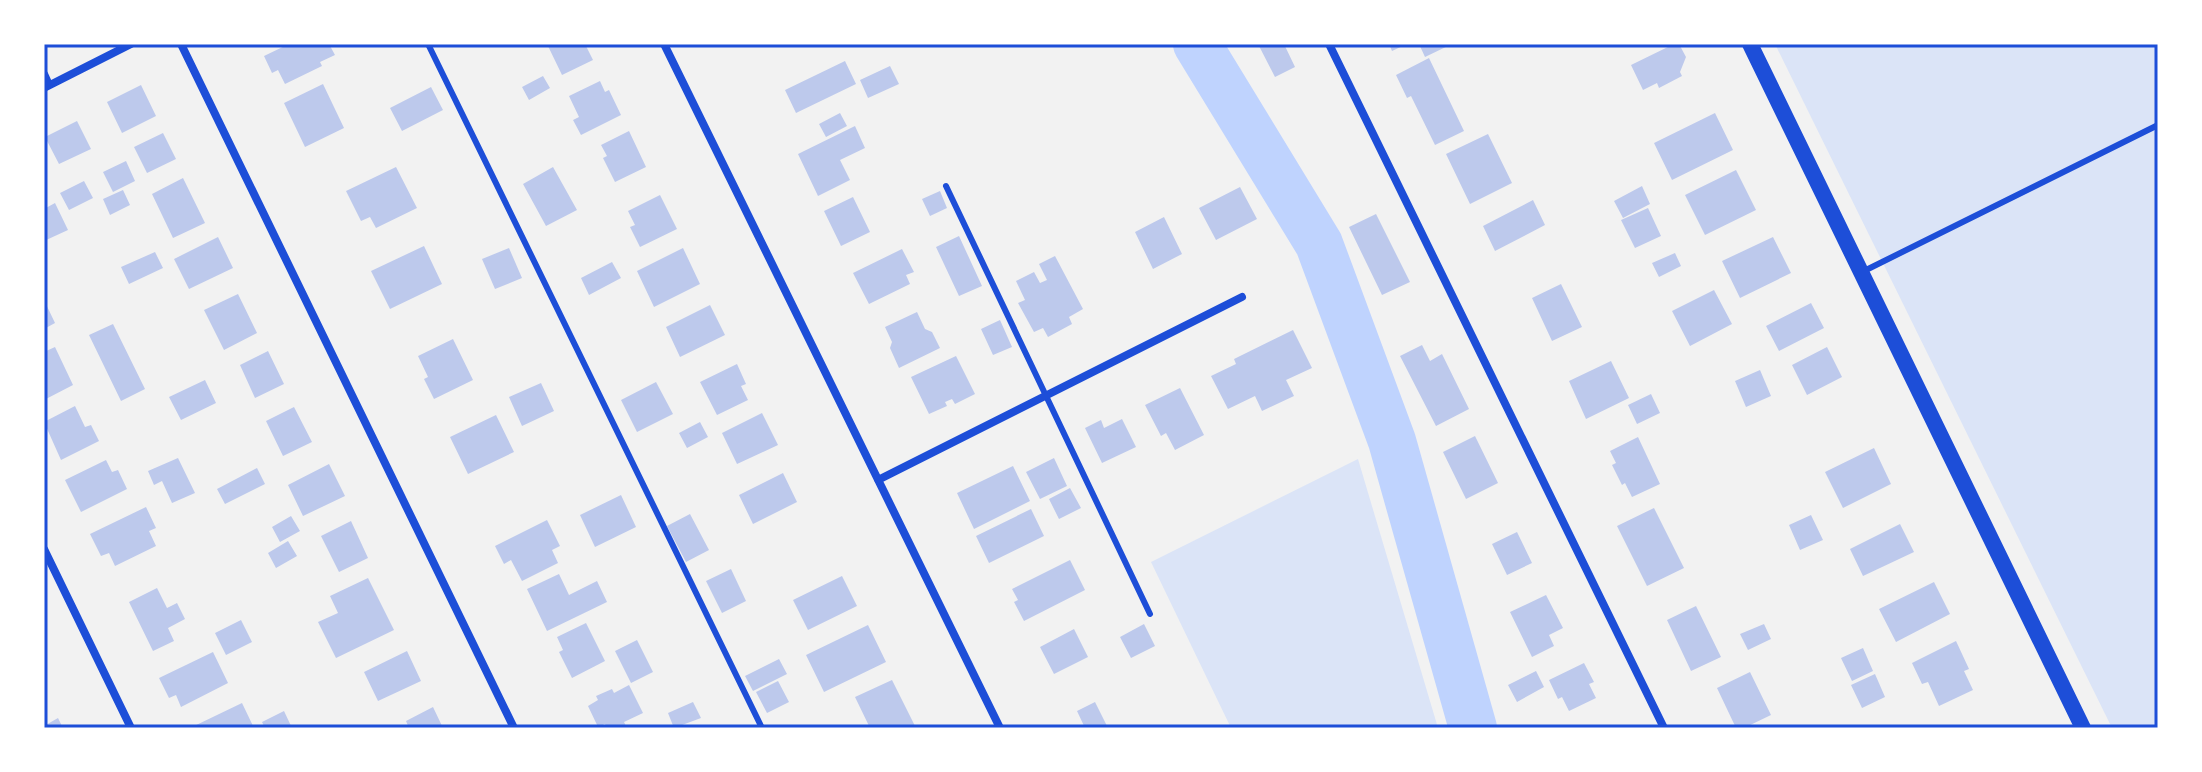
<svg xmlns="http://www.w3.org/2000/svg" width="2202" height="772" viewBox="0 0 2202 772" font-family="'Golos Text',sans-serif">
	<rect width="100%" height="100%" fill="#f2f2f2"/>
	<path fill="#dbe4f7" d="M1775 44H2158V728H2112Z
		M1358 459 1438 728H1231L1151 562Z"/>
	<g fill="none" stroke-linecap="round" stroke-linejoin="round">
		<path stroke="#bfd3fe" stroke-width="48" d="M1197 44 1319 244 1392 441 1473 728"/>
	</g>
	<path fill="#bdc9ec" d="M289 44H329L335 55 320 62 322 66 285 84 278 70 272 73 264 56Z
		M547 44H585L593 60 562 75Z
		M1258 44H1284L1295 67 1275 77Z
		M1389 44H1407L1392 51Z
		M1419 44H1452L1425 57Z
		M1674 44H1679L1686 57 1680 72 1682 76 1659 88 1657 83 1643 90 1631 65Z
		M1429 58 1464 131 1435 145 1411 96 1407 98 1396 75Z
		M845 61 856 84 796 113 785 90Z
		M890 66 899 84 868 98 860 80Z
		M543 76 550 88 529 100 522 87Z
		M600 81 605 92 609 90 621 115 581 135 573 120 579 117 569 96Z
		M323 84 344 128 305 147 284 103Z
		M141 85 156 116 122 133 107 102Z
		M431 87 443 110 402 131 390 108Z
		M840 113 847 126 826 137 819 124Z
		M1715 113 1733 150 1672 180 1654 143Z
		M77 121 91 149 59 164 45 137Z
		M855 126 865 148 840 160 850 180 818 196 798 154Z
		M629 131 646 167 615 182 603 158 607 156 601 145Z
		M163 133 176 159 147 173 134 147Z
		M1488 134 1512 183 1470 204 1446 154Z
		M126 161 135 181 113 192 103 172Z
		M396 167 417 208 376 228 370 217 361 221 346 191Z
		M553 167 577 210 546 226 523 184Z
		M1736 170 1756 210 1705 235 1685 195Z
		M183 178 205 223 173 238 152 194Z
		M84 181 93 198 69 210 60 193Z
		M1642 186 1650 204 1623 218 1614 201Z
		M1240 187 1257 219 1216 240 1199 208Z
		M123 190 130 205 110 215 103 199Z
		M940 191 947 208 930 216 922 199Z
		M660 195 677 229 640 247 630 227 635 225 628 211Z
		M853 197 870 232 841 246 824 211Z
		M1533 200 1545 225 1495 251 1483 226Z
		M55 203 68 230 44 241V209Z
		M1648 208 1661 236 1635 248 1621 220Z
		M1376 214 1410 282 1382 295 1349 227Z
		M1164 217 1182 254 1153 269 1135 232Z
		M959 236 982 286 959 296 936 247Z
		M218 237 233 268 189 289 174 259Z
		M1773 237 1791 273 1740 298 1722 261Z
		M424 246 442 284 390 309 371 271Z
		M509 248 522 278 495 289 482 259Z
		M683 248 700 284 654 307 637 271Z
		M902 249 914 272 906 275 910 284 869 304 853 273Z
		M155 252 163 268 129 284 121 267Z
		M1675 253 1681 266 1659 277 1652 263Z
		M1055 256 1083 309 1069 317 1072 324 1048 337 1043 328 1034 332 1018 303 1025 300 1016 281 1034 272 1040 283 1047 280 1039 264Z
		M612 262 621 278 589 295 581 278Z
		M1561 284 1582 327 1552 341 1532 298Z
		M1714 290 1732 324 1690 346 1672 311Z
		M238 294 257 333 224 350 204 310Z
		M44 300 55 323 44 329Z
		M1811 303 1824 328 1779 351 1766 326Z
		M710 305 725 335 680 357 666 327Z
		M917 312 925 329 932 332 940 348 899 368 890 348 892 342 885 327Z
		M1000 320 1012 347 993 355 981 329Z
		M113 324 145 389 121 401 89 335Z
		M1293 330 1312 368 1286 380 1294 396 1262 411 1255 396 1228 409 1211 376 1236 364 1234 359Z
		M453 339 473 380 434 399 424 379 428 377 418 356Z
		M1422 345 1430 361 1442 354 1469 409 1436 426 1400 356Z
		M55 347 73 385 44 400V352Z
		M1827 347 1842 377 1807 395 1792 365Z
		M268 351 284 384 255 398 240 365Z
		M956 356 975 394 955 404 952 399 945 402 947 406 929 414 911 377Z
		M1611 361 1629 398 1586 419 1569 381Z
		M737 364 746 384 741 386 748 400 717 415 700 382Z
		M1760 370 1771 396 1746 407 1735 381Z
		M205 380 216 403 181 420 169 397Z
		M656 382 673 414 637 432 621 400Z
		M541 383 554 411 522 426 509 397Z
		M1180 388 1204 435 1175 450 1166 433 1161 436 1145 405Z
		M1651 394 1660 413 1637 424 1628 405Z
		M75 406 85 427 91 425 99 441 61 460 44 422Z
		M294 407 312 442 283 456 266 421Z
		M762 413 778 445 737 464 722 433Z
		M496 415 514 452 468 474 450 437Z
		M1122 419 1136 447 1102 463 1085 428 1101 420 1104 428Z
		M700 422 708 437 687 448 679 433Z
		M1475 436 1498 483 1466 499 1443 452Z
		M1638 437 1660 484 1632 497 1625 483 1622 485 1612 465 1616 463 1610 451Z
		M1874 448 1891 484 1843 508 1825 472Z
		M178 458 195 493 172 503 162 481 154 485 148 471Z
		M1054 458 1067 486 1040 499 1026 472Z
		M106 460 112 472 118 470 127 489 81 512 65 480Z
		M329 464 345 496 303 516 288 485Z
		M1013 466 1030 501 974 529 957 493Z
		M257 468 265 484 225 504 217 489Z
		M783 473 797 502 753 524 739 495Z
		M1070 488 1081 508 1059 519 1049 499Z
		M621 495 636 527 595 547 580 515Z
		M146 507 156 528 149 531 156 546 115 566 109 553 101 556 90 534Z
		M1654 508 1684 568 1647 586 1617 526Z
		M1031 509 1044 536 989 563 976 536Z
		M690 514 709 550 686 562 667 526Z
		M1811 515 1823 540 1800 550 1789 525Z
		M291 516 300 531 280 542 272 527Z
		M547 520 560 546 552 550 558 563 522 581 511 560 504 564 495 546Z
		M351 521 368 558 339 572 321 536Z
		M1900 524 1914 552 1863 576 1850 549Z
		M1517 532 1532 563 1507 575 1492 544Z
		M288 541 297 556 276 568 268 553Z
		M1070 560 1085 590 1024 621 1014 602 1018 600 1012 589Z
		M731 569 746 601 722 613 706 581Z
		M559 574 569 595 597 581 607 602 547 631 527 589Z
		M842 576 857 606 808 630 793 600Z
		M368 578 394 630 336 658 318 622 338 613 330 596Z
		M1934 582 1950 614 1896 642 1879 609Z
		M157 588 167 608 177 603 185 619 168 628 174 641 153 651 129 602Z
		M1546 595 1563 628 1549 635 1554 646 1532 657 1510 612Z
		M1696 606 1721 657 1691 671 1667 620Z
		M241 620 252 642 226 655 215 633Z
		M586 623 605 661 572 678 559 652 563 650 557 637Z
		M1144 624 1155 646 1131 658 1120 637Z
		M1764 624 1771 639 1748 650 1740 634Z
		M868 625 886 662 824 692 806 655Z
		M1074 629 1088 657 1054 674 1040 647Z
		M637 640 653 672 631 683 615 651Z
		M1956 641 1969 669 1964 671 1973 690 1939 706 1928 682 1922 684 1912 663Z
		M1863 648 1873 671 1852 681 1841 658Z
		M407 651 421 681 378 701 364 672Z
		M213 652 228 683 181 707 176 695 169 698 159 678Z
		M779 659 787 674 753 691 745 676Z
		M1584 663 1594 682 1589 684 1596 698 1569 711 1562 697 1558 699 1549 680Z
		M1536 671 1544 687 1517 702 1508 685Z
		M1750 672 1771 715 1744 728H1736L1717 688Z
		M1875 674 1885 697 1862 708 1851 685Z
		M892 680 916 728H870L855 697Z
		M778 681 789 702 767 713 756 692Z
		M629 685 643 713 624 722 627 728H607L605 724 598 727 588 706 598 700 596 696 612 689 614 693Z
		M693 702 701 718 674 728 668 713Z
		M1095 702 1108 728H1085L1077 711Z
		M242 703 254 728H190Z
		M433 707 443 728H409L406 721Z
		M284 711 292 728H265L262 722Z
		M58 718 63 728H44V726Z"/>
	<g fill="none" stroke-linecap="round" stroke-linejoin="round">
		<path stroke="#1d4ed8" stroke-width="6" d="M428 44 762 728
			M946 186 1150 614
			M1864 271 2158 125"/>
		<path stroke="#1d4ed8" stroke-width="8" d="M181 44 514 728
			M664 44 1000 728
			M1329 44 1664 728
			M44 74 49 85
			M44 88 131 44
			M878 480 1242 297
			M44 549 131 728"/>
		<path stroke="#1d4ed8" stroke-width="16" d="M1750 44 2083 728"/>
	</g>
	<rect width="2202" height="772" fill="none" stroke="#ffffff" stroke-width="92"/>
	<rect x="46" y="46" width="2110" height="680" fill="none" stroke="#1d4ed8" stroke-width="3"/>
</svg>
